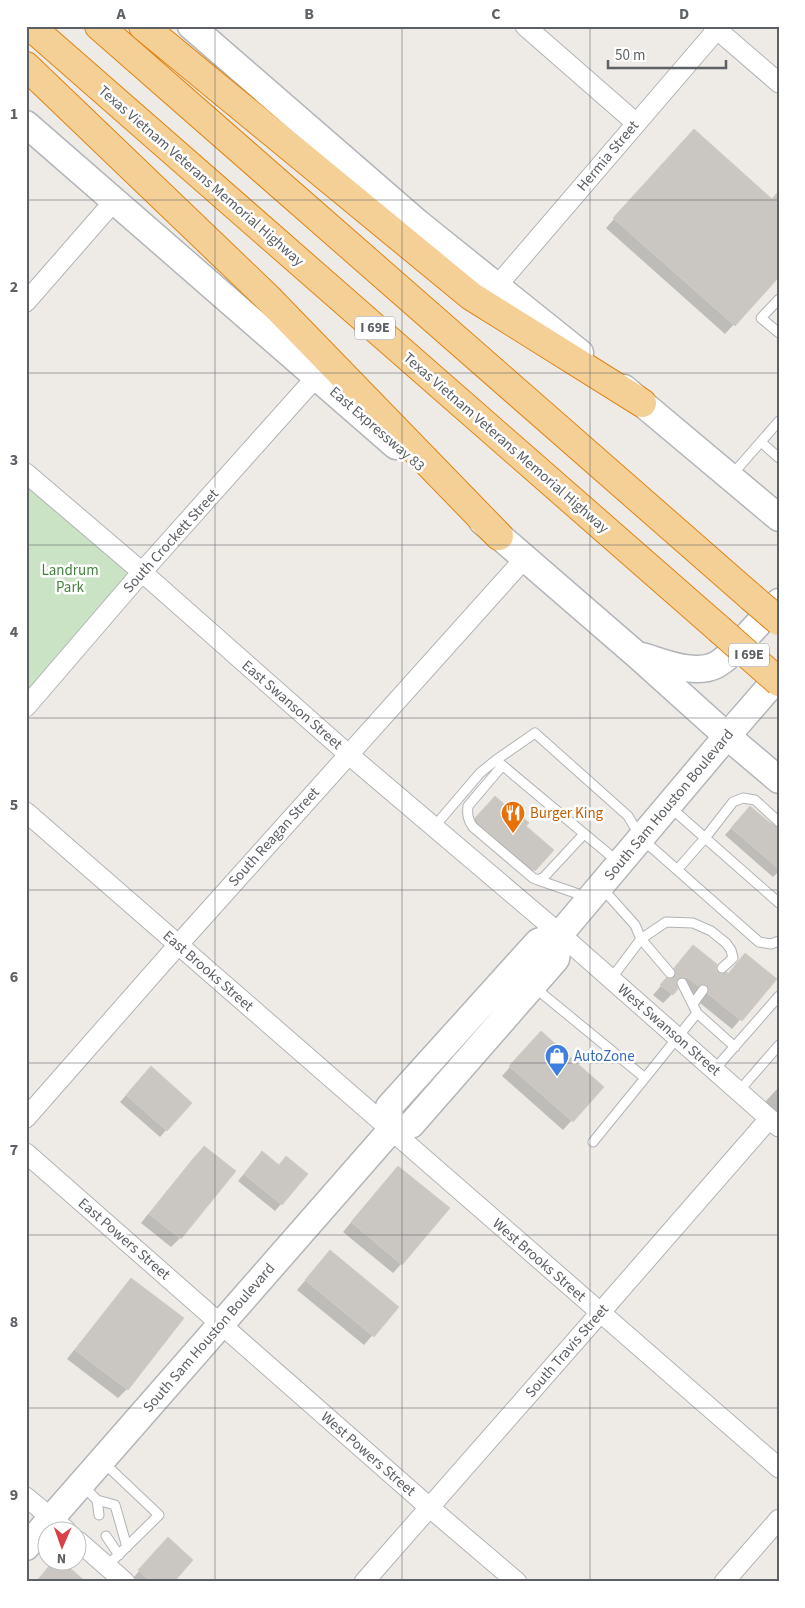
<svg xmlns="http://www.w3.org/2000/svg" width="805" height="1608" viewBox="0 0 805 1608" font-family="'Source Sans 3',sans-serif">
	<rect width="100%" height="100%" fill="#eeebe6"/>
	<path fill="#c9e3c4" d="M26 483 124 569 128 576 26 695Z"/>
	<path fill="#0003" d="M685 140 772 200 779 275 725 334 606 228Z
		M489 804 512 813 524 826 552 850 527 877 469 825Z
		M744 814 779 833V871L773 877 725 835Z
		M684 956 715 970 719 975H728L736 964 775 979 732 1029 700 1003 701 997 697 993H691L689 994 678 985 672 994 663 1003 653 995 667 979 666 978Z
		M532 1042 602 1087 563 1130 502 1076Z
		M144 1075 190 1103 160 1137 120 1102Z
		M779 1087V1116L765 1102Z
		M204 1148 234 1171 180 1238 171 1247 141 1223 195 1156Z
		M256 1159 281 1204 275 1211 238 1181Z
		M390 1176 401 1264 393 1273 343 1232Z
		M322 1261 397 1307 364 1345 297 1290Z
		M131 1279 127 1389 118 1398 67 1359 123 1288Z
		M162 1545 172 1582H137L133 1578Z"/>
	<path fill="#cac6c2" stroke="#d2ccc4" d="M694 129 772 199 779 191V277L735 326 613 218Z
		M495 796 512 811 514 809 529 823 526 826 554 850 535 871 480 825 476 819 475 818Z
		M750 806 769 822 779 828V869L731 828Z
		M693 945 717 964 716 970 720 974 727 972 728 974 745 953 777 979 742 1021 708 994 709 988 706 985 701 984 698 986 687 977 686 978 680 977 676 982 678 989 673 995 660 985 666 978 671 979 674 977 676 972 674 968Z
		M541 1031 604 1087 573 1122 509 1066Z
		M151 1066 192 1103 167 1131 126 1095Z
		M204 1146 236 1171 181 1239 149 1214Z
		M262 1151 279 1165 286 1156 308 1174 282 1205 244 1174Z
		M398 1166 450 1208 402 1265 351 1222Z
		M330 1250 399 1307 374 1337 305 1280Z
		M131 1278 184 1318 128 1390 75 1350Z
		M168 1537 193 1560 174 1582H151L138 1570Z
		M54 1560H61L86 1582H36Z"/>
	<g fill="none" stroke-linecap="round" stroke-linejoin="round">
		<defs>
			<path id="service" d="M779 299 761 318 779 333
				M761 442 779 458
				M731 476 779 421
				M496 760 535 733 628 816 641 838 759 942 771 944 779 941
				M502 766 468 806C467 815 468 820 473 827L533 878 538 880 544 877 584 834
				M670 807 779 903
				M434 827 480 773 496 760 617 861
				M677 870 705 838 733 802 743 798 755 800 779 822
				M538 880 587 897
				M602 888 635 925 641 939 670 973
				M611 979 641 939 666 922 693 923 711 931 726 943 731 950 733 958 722 968
				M682 983 697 1013 735 1047
				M534 987 645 1078 697 1013
				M693 1004 703 990
				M714 1070 779 996
				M739 1091 779 1045
				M593 1142 645 1078
				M103 1462 159 1515 107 1566
				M83 1486 97 1500 99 1515
				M97 1500 115 1505 127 1547
				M106 1536 119 1555"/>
			<path id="minor" d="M525 26 636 123
				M713 26 779 83
				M497 286 720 26
				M26 302 115 200
				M26 473 142 572 348 754 560 934 779 1127
				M26 707 142 572 317 376
				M26 812 779 1468
				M26 1118 178 945 525 558
				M26 1153 429 1507 517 1582
				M26 1497 66 1530
				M78 1541 125 1582
				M364 1582 600 1313 769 1119
				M724 1582 779 1519"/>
			<path id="secondary" d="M191 26 418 223 580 353
				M26 124 396 446
				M624 388 779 518
				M482 521 638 656 727 736 779 780
				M642 656C663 662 694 676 716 665 720 663 723 660 726 658L779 602
				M391 1130 389 1107 538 942 560 934 727 736 779 676
				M26 1547 391 1130 411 1125 556 959 560 934"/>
			<path id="motorway" d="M30 26 719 629
				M99 26 751 597
				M143 26 471 296 642 403
				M26 66 266 296 499 536"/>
		</defs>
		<use href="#service" stroke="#b1b3b7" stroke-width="11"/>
		<use href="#minor" stroke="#b1b3b7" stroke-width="21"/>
		<use href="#secondary" stroke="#b2b5b9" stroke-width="29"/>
		<use href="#motorway" stroke="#df8514" stroke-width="30"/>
		<use href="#service" stroke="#fff" stroke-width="9"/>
		<use href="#minor" stroke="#fff" stroke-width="19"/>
		<use href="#secondary" stroke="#fff" stroke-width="26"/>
		<use href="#motorway" stroke="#f4d097" stroke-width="28"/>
		<defs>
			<path id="motorway-bridge" d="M751 597 779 621
				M719 629 779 682"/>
		</defs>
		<use href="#motorway-bridge" stroke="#df8514" stroke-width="30" stroke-linecap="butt"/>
		<use href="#motorway-bridge" stroke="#f4d097" stroke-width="28"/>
	</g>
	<path fill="none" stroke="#5d6165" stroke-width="1" stroke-opacity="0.55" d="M215 26V1582M402 26V1582M590 26V1582M26 200H779M26 373H779M26 545H779M26 718H779M26 890H779M26 1063H779M26 1235H779M26 1408H779"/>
	<defs>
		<symbol id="restaurant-pin" viewBox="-11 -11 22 30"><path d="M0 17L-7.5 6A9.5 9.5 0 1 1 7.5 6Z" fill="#e8710a" stroke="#fff"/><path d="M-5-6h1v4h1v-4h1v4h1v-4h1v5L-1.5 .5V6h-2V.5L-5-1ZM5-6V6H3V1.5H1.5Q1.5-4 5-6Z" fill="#fff"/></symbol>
		<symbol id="shop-pin" viewBox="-11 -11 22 30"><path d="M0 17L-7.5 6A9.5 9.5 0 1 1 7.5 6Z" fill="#3f7fe0" stroke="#fff"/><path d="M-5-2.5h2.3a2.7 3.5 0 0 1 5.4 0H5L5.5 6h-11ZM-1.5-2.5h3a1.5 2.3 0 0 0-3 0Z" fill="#fff"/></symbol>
	</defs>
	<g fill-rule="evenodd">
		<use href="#restaurant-pin" x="499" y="799" width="28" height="38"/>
		<use href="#shop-pin" x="543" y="1042" width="28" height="38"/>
	</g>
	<g text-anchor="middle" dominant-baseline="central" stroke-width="5" stroke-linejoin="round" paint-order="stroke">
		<g fill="#fff" stroke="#8e9093" stroke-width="1">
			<rect x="355" y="316.5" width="40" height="23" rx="4"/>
			<rect x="729" y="643.5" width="40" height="23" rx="4"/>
		</g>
		<g font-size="14" font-weight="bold" fill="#5d6165">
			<text x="375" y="328">I 69E</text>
			<text x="749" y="655">I 69E</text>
		</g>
		<g font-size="15" fill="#5d6165" stroke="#fff">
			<text transform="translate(608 156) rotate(-50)">Hermia Street</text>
			<text transform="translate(201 176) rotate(41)">Texas Vietnam Veterans Memorial Highway</text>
			<text transform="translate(377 429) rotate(41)">East Expressway 83</text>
			<text transform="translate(506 443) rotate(41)">Texas Vietnam Veterans Memorial Highway</text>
			<text transform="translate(171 541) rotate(-48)">South Crockett Street</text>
			<text transform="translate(292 705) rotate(41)">East Swanson Street</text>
			<text transform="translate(669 805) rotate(-50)">South Sam Houston Boulevard</text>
			<text transform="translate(274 837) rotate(-48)">South Reagan Street</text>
			<text transform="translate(208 971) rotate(41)">East Brooks Street</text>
			<text transform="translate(669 1030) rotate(41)">West Swanson Street</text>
			<text transform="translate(124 1239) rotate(41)">East Powers Street</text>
			<text transform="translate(539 1260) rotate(41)">West Brooks Street</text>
			<text transform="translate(209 1338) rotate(-49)">South Sam Houston Boulevard</text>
			<text transform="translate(567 1351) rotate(-49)">South Travis Street</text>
			<text transform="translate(368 1454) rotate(41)">West Powers Street</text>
		</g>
		<g font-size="15" fill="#44833e" stroke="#fff">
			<text x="70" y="570">Landrum<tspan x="70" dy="17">Park</tspan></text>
		</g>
		<g font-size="15" fill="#c56008" stroke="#fff" text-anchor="start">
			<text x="530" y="813">Burger King</text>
		</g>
		<g font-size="15" fill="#366cbe" stroke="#fff" text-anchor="start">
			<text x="574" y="1056">AutoZone</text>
		</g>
	</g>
	<rect width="805" height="1608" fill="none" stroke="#ffffff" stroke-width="55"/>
	<g transform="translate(62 1546) rotate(182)"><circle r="24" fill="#ffffff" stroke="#bec0c1"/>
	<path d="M0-4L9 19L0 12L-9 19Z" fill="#da4048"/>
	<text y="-8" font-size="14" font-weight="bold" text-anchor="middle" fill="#5d6165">N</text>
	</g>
	<path d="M608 60v8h118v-8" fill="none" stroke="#5d6165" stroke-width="2.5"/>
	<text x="615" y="60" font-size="15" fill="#5d6165" stroke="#ffffff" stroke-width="4" paint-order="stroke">50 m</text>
	<rect x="28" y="28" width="750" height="1552" fill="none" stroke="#5d6165" stroke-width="2"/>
	<g font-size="16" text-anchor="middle" font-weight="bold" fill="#5d6165">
		<text x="121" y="19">A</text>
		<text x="309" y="19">B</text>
		<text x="496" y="19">C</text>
		<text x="684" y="19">D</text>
		<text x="14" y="119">1</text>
		<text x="14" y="292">2</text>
		<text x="14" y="465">3</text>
		<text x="14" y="637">4</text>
		<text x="14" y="810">5</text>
		<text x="14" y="982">6</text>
		<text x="14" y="1155">7</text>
		<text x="14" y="1327">8</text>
		<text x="14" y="1500">9</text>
	</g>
</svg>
